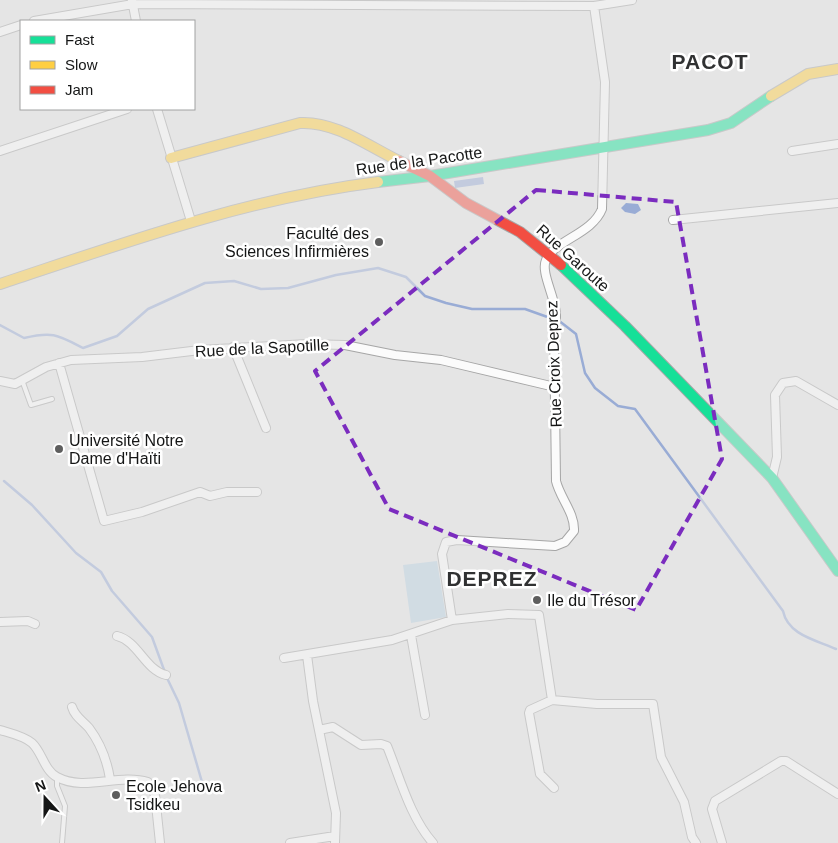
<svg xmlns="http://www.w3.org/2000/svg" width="838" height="843" viewBox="0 0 838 843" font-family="Helvetica,sans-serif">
	<rect width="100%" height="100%" fill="#e5e5e5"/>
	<path fill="#b9d0e1" d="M437 561 446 617 411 623 403 565Z"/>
	<path fill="#99acd5" d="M483 177 484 184 455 188 454 181Z
		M626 203 638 204 641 210 635 214 625 212 621 208Z"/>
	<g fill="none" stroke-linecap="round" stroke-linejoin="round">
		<path stroke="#99acd5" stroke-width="2.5" d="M558 320 576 334 585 373 595 388 618 406 635 409 783 611C788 635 816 640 836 649
			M0 325 24 338C53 331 58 335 83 348L117 336 148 309 205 283 234 281 261 289 288 288 336 275 378 268 406 277 425 296 446 303 472 309H525L553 319
			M4 481 32 505 76 553 101 572 112 591 152 637 167 678 179 703 202 782"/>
		<defs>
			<path id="lane" d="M22 380 31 405 52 399
				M57 777V786L65 806 62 843"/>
			<path id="street" d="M132 0 136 21
				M34 21 133 4 594 6 632 0
				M0 32 21 25
				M157 109 191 221
				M0 151 127 109
				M792 151 838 144
				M673 220 838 203
				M233 347 266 428
				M59 363 104 521 142 512 200 492 210 496 227 492H257
				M0 381 15 384 46 367 71 360 142 357 200 350 307 344 345 345 395 355 441 360 555 387
				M772 478 777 457 775 395 783 383 796 381 838 405
				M452 620 442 554 446 542 457 540 555 546 565 542 574 531C575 513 560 498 556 481L554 327C563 308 539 275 546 260 555 240 592 234 602 209L605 82 594 6
				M0 622 28 621 35 624
				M411 635 425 715
				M117 636C138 641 145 670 166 675
				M307 655 313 701 336 813 335 843
				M284 658 392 640 452 620 508 614 539 615 552 700 530 710 529 713 540 774 554 788
				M552 700 597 704H653L661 757 684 802 692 837 696 843
				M72 707C75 717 82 720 89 728 101 744 107 760 110 779
				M0 730C10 733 24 736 32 743 42 752 44 770 57 777 85 792 118 773 148 782L155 795 160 843
				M319 730 333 727 361 745 381 744 387 746C400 778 410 817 433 843
				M290 843 335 836
				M722 843 712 809 715 801 781 761H786L838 794"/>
			<path id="fast" d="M378 182 430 176 708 130 731 123 771 96
				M561 265 625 326 772 478 838 571"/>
			<path id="slow" d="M771 96 808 74 838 69
				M171 158 300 123C335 121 368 146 399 161
				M0 284C124 243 248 198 378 182"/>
			<path id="jam" d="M399 161 430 176 466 203 520 232 561 265"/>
		</defs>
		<use href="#lane" stroke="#a6a6a6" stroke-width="6"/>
		<use href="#street" stroke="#a6a6a6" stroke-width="10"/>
		<use href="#fast" stroke="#a6a6a6" stroke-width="12"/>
		<use href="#slow" stroke="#a6a6a6" stroke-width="12"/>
		<use href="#jam" stroke="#a6a6a6" stroke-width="12"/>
		<use href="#lane" stroke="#fbfbfb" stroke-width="4"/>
		<use href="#street" stroke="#fbfbfb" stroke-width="8"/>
		<use href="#fast" stroke="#16e098" stroke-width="10"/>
		<use href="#slow" stroke="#ffcf43" stroke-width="10"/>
		<use href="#jam" stroke="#f24e42" stroke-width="10"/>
	</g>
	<path d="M0 0H838V843H0ZM536 190 676 202 722 459 636 610 389 509 315 371Z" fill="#e5e5e5" fill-opacity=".55" fill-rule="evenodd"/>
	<path fill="none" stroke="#7b2cbf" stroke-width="4" stroke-dasharray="10 6" stroke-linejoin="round" d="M536 190 676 202 722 459 636 610 389 509 315 371Z"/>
	<g fill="#5e5e5e" stroke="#fff" stroke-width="2">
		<circle cx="379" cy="242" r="5"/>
		<circle cx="59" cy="449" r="5"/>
		<circle cx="537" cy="600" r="5"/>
		<circle cx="116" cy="795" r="5"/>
	</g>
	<g text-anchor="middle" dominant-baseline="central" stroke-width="5" stroke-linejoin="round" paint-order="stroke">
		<g font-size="16" fill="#151616" stroke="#fff">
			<text transform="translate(419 161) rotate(-8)">Rue de la Pacotte</text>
			<text transform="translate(573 258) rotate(42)">Rue Garoute</text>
			<text transform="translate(262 348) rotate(-3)">Rue de la Sapotille</text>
			<text transform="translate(554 364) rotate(-92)">Rue Croix Deprez</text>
		</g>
		<g font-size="16" fill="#151616" stroke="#fff" text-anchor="start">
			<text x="369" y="233" text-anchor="end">Faculté des<tspan x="369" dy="18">Sciences Infirmières</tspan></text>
			<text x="69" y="440">Université Notre<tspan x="69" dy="18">Dame d'Haïti</tspan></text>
			<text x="547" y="600">Ile du Trésor</text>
			<text x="126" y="786">Ecole Jehova<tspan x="126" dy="18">Tsidkeu</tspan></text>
		</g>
		<g font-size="21" font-weight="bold" letter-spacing="1" fill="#303132" stroke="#fff">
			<text x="710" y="61">PACOT</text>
			<text x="492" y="578">DEPREZ</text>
		</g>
	</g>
	<rect x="20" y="20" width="175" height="90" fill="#ffffff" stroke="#a1a2a2"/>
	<rect x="30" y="36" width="25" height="8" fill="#16e098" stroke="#a1a2a2"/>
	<text x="65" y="45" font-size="15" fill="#151616">Fast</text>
	<rect x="30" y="61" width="25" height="8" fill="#ffcf43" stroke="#a1a2a2"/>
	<text x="65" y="70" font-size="15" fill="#151616">Slow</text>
	<rect x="30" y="86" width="25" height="8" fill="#f24e42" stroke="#a1a2a2"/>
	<text x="65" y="95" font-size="15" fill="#151616">Jam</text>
	<g transform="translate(45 798) rotate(339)" stroke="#ffffff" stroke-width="4" paint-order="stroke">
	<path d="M0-4L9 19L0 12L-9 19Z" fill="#151616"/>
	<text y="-8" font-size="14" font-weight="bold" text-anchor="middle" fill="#151616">N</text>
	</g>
</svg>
